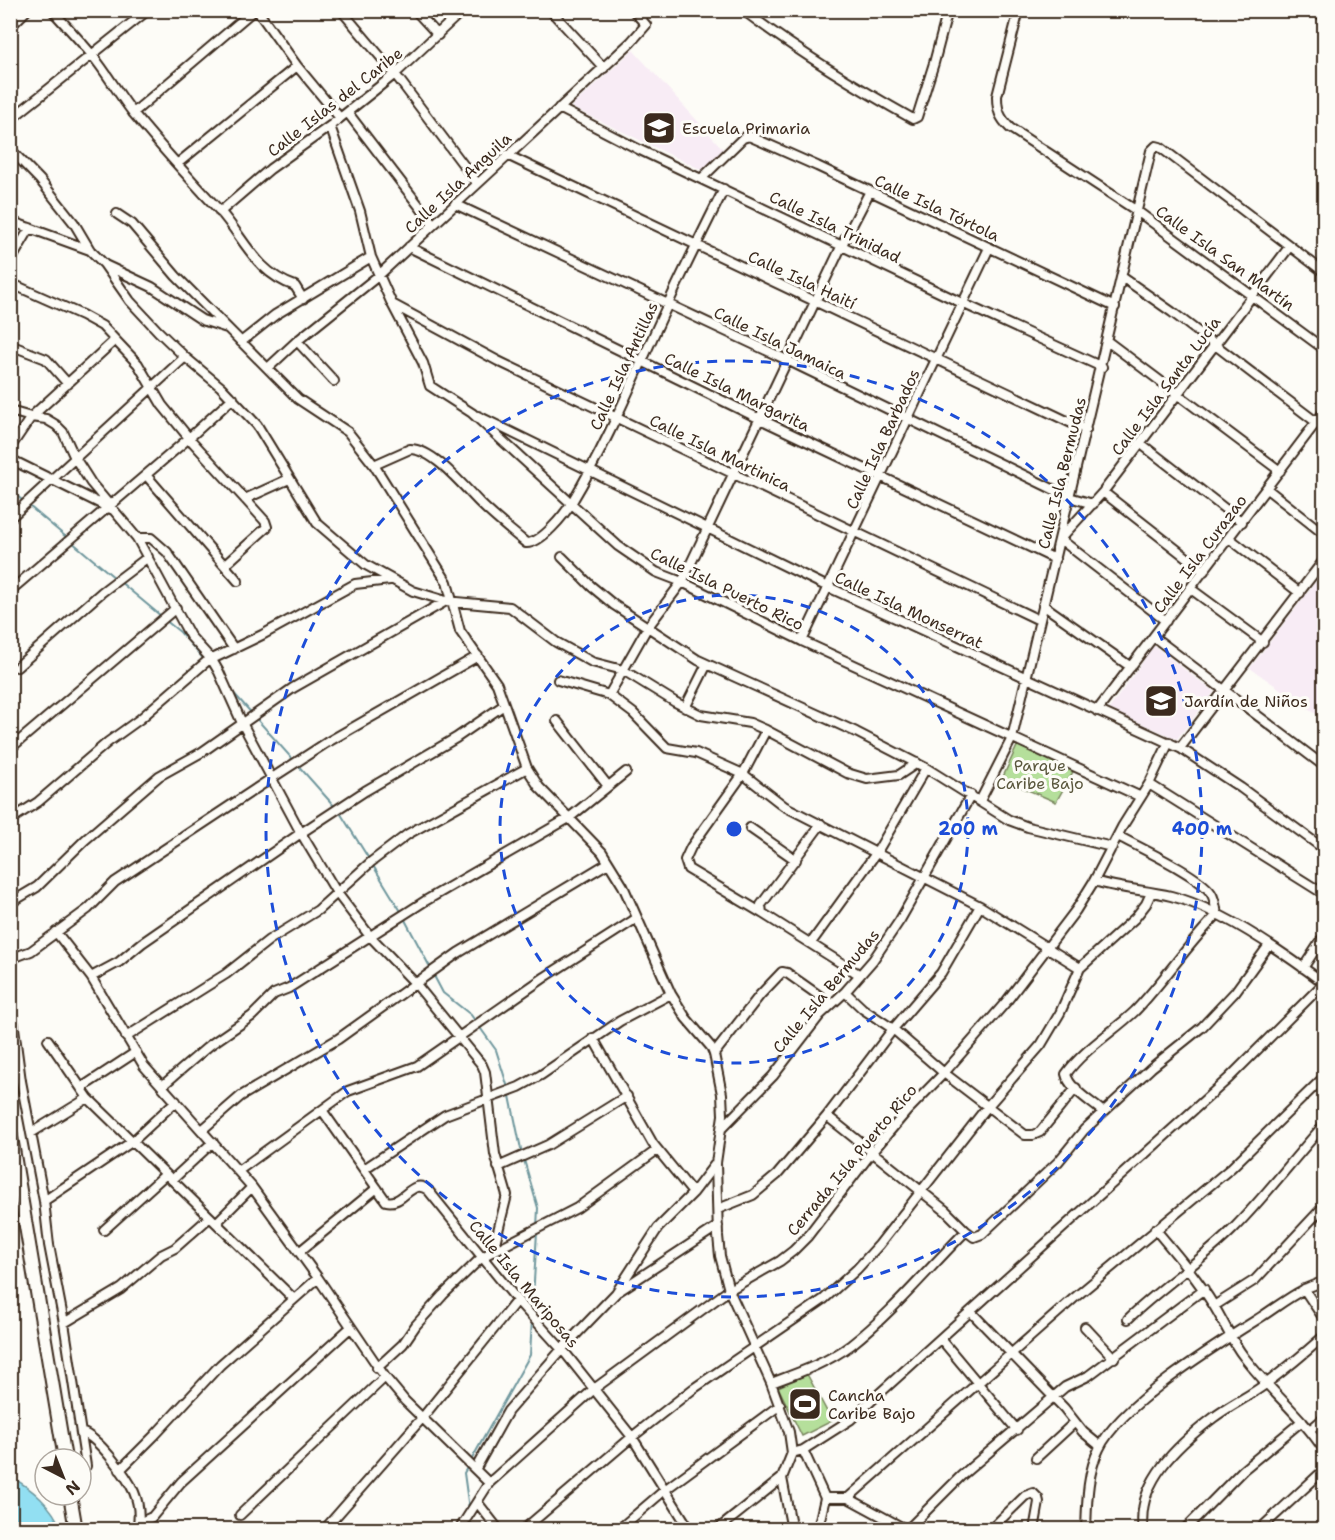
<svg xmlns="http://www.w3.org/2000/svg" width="1335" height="1540" viewBox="0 0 1335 1540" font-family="'Shantell Sans',sans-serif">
	<rect width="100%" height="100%" fill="#fdfcf7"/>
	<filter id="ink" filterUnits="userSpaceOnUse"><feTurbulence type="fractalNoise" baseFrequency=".0167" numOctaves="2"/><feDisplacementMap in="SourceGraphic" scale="12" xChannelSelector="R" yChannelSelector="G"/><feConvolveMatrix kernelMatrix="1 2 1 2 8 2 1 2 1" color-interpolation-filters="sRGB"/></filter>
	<g filter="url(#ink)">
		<path fill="#f8ecf5" d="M633 50 723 149 702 170 571 107Z
			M1324 571V717L1323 719 1250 668Z
			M1154 646 1214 692 1177 739 1109 709Z"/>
		<path fill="#b5df9b" stroke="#78845c" stroke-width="1.5" d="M1018 744 1075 768 1056 802 1002 779Z
			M807 1374 832 1421 802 1436 778 1387Z"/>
		<path fill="#92dff2" stroke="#6f979d" stroke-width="1.5" d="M11 1477C31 1488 53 1506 61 1529H11Z"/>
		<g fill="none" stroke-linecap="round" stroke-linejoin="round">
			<path stroke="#6f979d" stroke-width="2" d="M10 490 115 578
				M119 581 161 616
				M165 620 180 632 215 672
				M231 690 335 807
				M339 811 369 859
				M372 864 402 913
				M404 918 431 969
				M433 974 443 993 471 1015 496 1050 509 1091 522 1154
				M524 1160 538 1208 537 1227
				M532 1314 537 1232
				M469 1509 464 1473 530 1355 532 1319
				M470 1518 473 1530"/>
			<defs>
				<path id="minor" d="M52 10C65 25 79 39 92 55 107 73 119 95 134 114 161 147 190 179 219 210 245 239 255 272 295 286L303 299
					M257 10 297 66 340 118
					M341 10 395 74 477 183
					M415 10 438 35
					M550 10 604 68
					M743 10C797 51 854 86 913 119L917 117 934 63 948 10
					M1019 10 997 96C997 111 1000 118 1010 128L1137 211 1324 349
					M1315 10 1324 17
					M10 27 27 10
					M559 108 640 150 962 303 1102 367
					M133 113 254 10
					M348 113 433 224
					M10 120 148 10
					M330 126 360 211 371 257 392 304 423 363 430 386 472 413 618 546 656 572 682 582 802 641 1141 797
					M10 149 40 180 74 223 90 250 104 264 130 301 158 331 185 357 221 387 257 425 317 523 366 565 413 591 446 601 510 607 556 642 592 662 623 670 675 702 701 715 750 723 766 730 847 773 867 779 899 775 917 763
					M507 155 1086 430
					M177 164 297 66
					M702 178 743 138 749 136 817 166 1115 307
					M455 204 787 360 1069 497 1093 504
					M220 212 270 169 330 126 395 74 463 10
					M117 214 132 224 176 276 298 399 348 432 374 465 410 449C434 449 464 487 480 503 494 517 510 530 526 543 541 544 565 514 572 502 610 439 637 370 668 304 686 265 705 227 724 189
					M10 221 90 250
					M409 247 760 419 1055 559
					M10 262 30 228
					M105 265 152 287 202 320 227 328
					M1122 277 1172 312 1324 428
					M10 283 82 315 102 326 138 364 162 405 189 438 233 398
					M394 305 498 361 1039 620
					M297 341 334 381
					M1107 341 1280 471
					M241 342 275 315 371 257
					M10 345 46 359 68 384
					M268 368 297 341 378 276 631 42 646 25 633 10
					M10 411 31 417 46 419 56 425 63 432 75 458 91 483 137 538 190 636 212 660 219 672 242 723 301 833 337 893 369 935 415 983 482 1065 485 1072 495 1154 507 1195 493 1251
					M478 416 828 587 1180 748 1241 788 1324 849
					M1140 443 1242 522
					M10 448 31 417 115 340
					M10 459 111 509
					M374 465 447 582 460 631 497 684 527 768 539 787 602 852 623 886 671 994 686 1018 711 1047 714 1054 722 1094 723 1115 716 1163 718 1236 720 1256 729 1290 771 1383 789 1432 792 1453 782 1478 792 1530
					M146 475 238 581
					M1267 489 1324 534
					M1103 492 1204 571
					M245 499 289 479
					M10 518 185 357
					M137 538H151L167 552 234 649
					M1229 538 1300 593
					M562 557 591 586 614 605 698 660 856 732 926 768 1009 820 1028 827 1112 847
					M1191 589 1263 642
					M10 591 189 438 245 499 265 521 267 527 225 565
					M1043 605 1131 667
					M1166 621 1060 539 1103 492 1290 246
					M1154 637 1324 766
					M802 641 989 248
					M17 667 102 592 148 557
					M558 680 609 695 633 713 667 748 696 753 743 774 784 806 980 906 1080 968
					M609 695 647 628 682 582 842 245 870 191
					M685 708 707 664
					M1097 711 1324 412
					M557 721 608 786
					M12 747 176 608
					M1180 748 1324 560
					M1149 784 1324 894
					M980 801 1012 738 1151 151 1156 146 1160 147 1324 272
					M10 820 38 802 108 742 140 719 206 662 262 635 355 584 390 580
					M821 824 761 905 762 913 860 975
					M750 828 796 860
					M1118 836C1138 847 1199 875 1211 893 1215 899 1216 908 1217 915
					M10 903 37 887 85 840 159 776 202 752 293 688 446 601
					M762 913 688 869 685 860 691 847 743 774 766 730
					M56 932 91 977 144 1066 252 1187 318 1278 385 1377 405 1401 489 1483
					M811 943 877 852 926 768
					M10 959 31 951 88 909 115 882 272 778 326 743 478 656
					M1303 968 1324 936
					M91 977 119 962 142 943 301 833 365 791 456 738 504 705
					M845 992 863 1009 893 1029 944 1073 1025 1135H1033L1040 1132 1076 1088
					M10 997 21 1081 44 1201 49 1245 64 1323 86 1466
					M126 1037 226 974 269 940 318 910 371 862 408 834 527 768
					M593 1038 653 1144 693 1193
					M48 1040 88 1098 294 1299
					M714 1054 760 995 782 972 787 973 831 1004
					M162 1086 210 1045 252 1016 274 994 289 988 425 901 569 818 626 772
					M81 1088 136 1052
					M322 1110 386 1201C404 1206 411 1177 428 1190L517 1300 566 1354 632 1437 690 1530
					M1103 1112C1092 1102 1069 1089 1066 1074 1084 1049 1113 1032 1135 1011 1164 981 1187 945 1217 915
					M827 1116 946 1211 966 1231
					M721 1129 773 1076 820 1015 845 992 873 960 900 920 971 795
					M202 1130 241 1096 338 1039 458 953 608 863
					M31 1133 88 1098
					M498 1167 548 1145 627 1096
					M364 1169 445 1115 519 1087 541 1075 620 1021 671 994
					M238 1171 348 1091 417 1066 545 977 637 918
					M172 1180 213 1142
					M44 1201 133 1141 176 1101
					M718 1209 753 1195 777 1175 827 1116 893 1029 941 973 980 906
					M216 1223 252 1187
					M1155 1229C1176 1254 1197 1278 1214 1306 1224 1322 1232 1342 1244 1357 1269 1390 1302 1416 1324 1450
					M104 1230 166 1174
					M299 1252 377 1188
					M1304 1289 1324 1319
					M619 1291 718 1226
					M1214 1306 1255 1280 1324 1206
					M971 1312 1064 1408 1083 1432 1100 1446
					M1128 1319C1161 1287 1200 1262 1233 1229 1265 1197 1293 1159 1324 1125
					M64 1323 121 1289 161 1255 175 1248 210 1217
					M1085 1327 1114 1358
					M941 1339 1017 1430
					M377 1368 403 1344 416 1325 443 1295 482 1257 577 1208 657 1150
					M771 1383C798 1373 827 1363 851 1345 893 1312 928 1269 966 1231L974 1237 982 1234 1058 1162 1084 1130 1151 1068 1202 1027 1235 992 1269 945
					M1311 1429 1324 1418
					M81 1432C98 1437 127 1476 134 1492 139 1504 140 1517 137 1530
					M803 1450 825 1498H848L907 1530
					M792 1453 803 1450 850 1420 1229 1078 1324 983C1284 953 1220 908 1171 896 1146 890 1120 889 1094 881
					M1036 1458 1075 1422
					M476 1468 508 1411 562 1349 616 1293 658 1228 693 1193 716 1163
					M120 1470 154 1436 220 1365 318 1278
					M848 1498 1073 1299 1231 1168 1324 1077
					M477 1502 499 1530
					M240 1515 385 1377
					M139 1523 152 1517 181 1482 350 1328
					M324 1530 423 1417 517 1300
					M459 1530 489 1483 594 1389 729 1290 780 1261 793 1251 807 1237 872 1152 907 1111 944 1073 1006 1002 1076 910 1094 881 1122 827 1149 784 1169 742
					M523 1530 632 1437 693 1389 824 1299 857 1269 879 1245 987 1107 1041 1045 1060 1013 1080 968 1135 918 1146 904 1151 893
					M618 1530 666 1489 780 1405
					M717 1530 782 1478
					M810 1530 819 1524
					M820 1530 819 1524 825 1498
					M907 1530 961 1476 1065 1387 1088 1376 1204 1289
					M990 1530 1025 1496 1033 1493 1038 1498 1039 1502 1034 1530
					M1086 1530C1087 1503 1087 1473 1099 1449 1120 1404 1218 1344 1261 1317 1275 1308 1289 1297 1303 1290 1310 1286 1318 1284 1324 1281
					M1143 1530C1136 1482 1179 1444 1213 1418 1230 1405 1250 1396 1267 1383 1287 1368 1306 1352 1324 1336
					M1184 1530 1243 1470 1302 1421
					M1259 1530 1324 1470"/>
				<path id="highway" d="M10 1131 65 1459
					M70 1495 76 1530"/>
			</defs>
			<use href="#minor" stroke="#3b2a1e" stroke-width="12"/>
			<use href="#highway" stroke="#3b2a1e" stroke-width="16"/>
			<use href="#minor" stroke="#fdfcf7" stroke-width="8"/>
			<use href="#highway" stroke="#fdfcf7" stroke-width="12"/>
		</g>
	</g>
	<g fill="none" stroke="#1d4ed8" stroke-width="3" stroke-dasharray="10 8">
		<circle cx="734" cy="829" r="234"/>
		<circle cx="734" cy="829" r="468"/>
	</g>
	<defs>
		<symbol id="school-square" viewBox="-11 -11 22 22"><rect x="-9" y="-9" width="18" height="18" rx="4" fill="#3b2a1e" stroke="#fdfcf7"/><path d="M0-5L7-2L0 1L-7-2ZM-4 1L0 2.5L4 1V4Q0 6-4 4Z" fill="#fff"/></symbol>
		<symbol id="stadium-square" viewBox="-11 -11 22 22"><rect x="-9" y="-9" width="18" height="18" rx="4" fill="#3b2a1e" stroke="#fdfcf7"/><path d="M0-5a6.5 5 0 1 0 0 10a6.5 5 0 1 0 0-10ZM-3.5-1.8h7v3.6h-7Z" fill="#fff"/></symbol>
	</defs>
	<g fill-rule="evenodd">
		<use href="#school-square" x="640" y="109" width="38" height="38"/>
		<use href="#school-square" x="1142" y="682" width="38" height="38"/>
		<use href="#stadium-square" x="786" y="1385" width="38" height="38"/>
	</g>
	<g text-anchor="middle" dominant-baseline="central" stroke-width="6" stroke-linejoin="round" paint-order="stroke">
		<g font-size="16" fill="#3b2a1e" stroke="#fdfcf7">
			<text transform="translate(335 102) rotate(-38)">Calle Islas del Caribe</text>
			<text transform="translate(458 183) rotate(-43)">Calle Isla Anguila</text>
			<text transform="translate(937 208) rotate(25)">Calle Isla Tórtola</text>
			<text transform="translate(835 227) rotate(26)">Calle Isla Trinidad</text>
			<text transform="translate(1225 258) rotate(36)">Calle Isla San Martín</text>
			<text transform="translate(802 280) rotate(25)">Calle Isla Haití</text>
			<text transform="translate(780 343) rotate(26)">Calle Isla Jamaica</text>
			<text transform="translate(624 366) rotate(-65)">Calle Isla Antillas</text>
			<text transform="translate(1166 386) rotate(-53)">Calle Isla Santa Lucía</text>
			<text transform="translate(737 392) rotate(26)">Calle Isla Margarita</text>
			<text transform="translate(883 439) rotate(-65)">Calle Isla Barbados</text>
			<text transform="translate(720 453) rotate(26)">Calle Isla Martinica</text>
			<text transform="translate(1062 473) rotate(-76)">Calle Isla Bermudas</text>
			<text transform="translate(1200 554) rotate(-53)">Calle Isla Curazao</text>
			<text transform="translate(727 589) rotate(26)">Calle Isla Puerto Rico</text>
			<text transform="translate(909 610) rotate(25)">Calle Isla Monserrat</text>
			<text transform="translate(826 991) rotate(-50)">Calle Isla Bermudas</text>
			<text transform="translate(852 1160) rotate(-50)">Cerrada Isla Puerto Rico</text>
			<text transform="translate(524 1284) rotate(50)">Calle Isla Mariposas</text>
		</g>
		<g font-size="16" fill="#3b2a1e" stroke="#fdfcf7" text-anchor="start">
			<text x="682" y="128">Escuela Primaria</text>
			<text x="1184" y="701">Jardín de Niños</text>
			<text x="828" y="1395">Cancha<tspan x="828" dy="18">Caribe Bajo</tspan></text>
		</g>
		<g font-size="16" fill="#5a573d" stroke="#fdfcf7">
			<text x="1040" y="765">Parque<tspan x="1040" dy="18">Caribe Bajo</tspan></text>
		</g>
	</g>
	<circle cx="734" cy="829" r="9" fill="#1d4ed8" stroke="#fdfcf7" stroke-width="3"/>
	<g font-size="18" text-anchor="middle" font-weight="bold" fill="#1d4ed8" stroke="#fdfcf7" stroke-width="6" stroke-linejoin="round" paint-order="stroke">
		<text x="968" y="835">200 m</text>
		<text x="1202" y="835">400 m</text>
	</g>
	<rect width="1335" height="1540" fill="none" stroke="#fdfcf7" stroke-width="36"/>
	<rect x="18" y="18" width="1299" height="1504" fill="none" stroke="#3b2a1e" stroke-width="2" filter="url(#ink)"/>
	<g transform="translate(63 1477) rotate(138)"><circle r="28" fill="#fdfcf7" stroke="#afa8a0" stroke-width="1.5"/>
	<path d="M0-4.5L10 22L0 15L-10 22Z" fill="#3b2a1e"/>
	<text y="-9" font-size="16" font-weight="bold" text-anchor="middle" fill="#3b2a1e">N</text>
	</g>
</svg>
